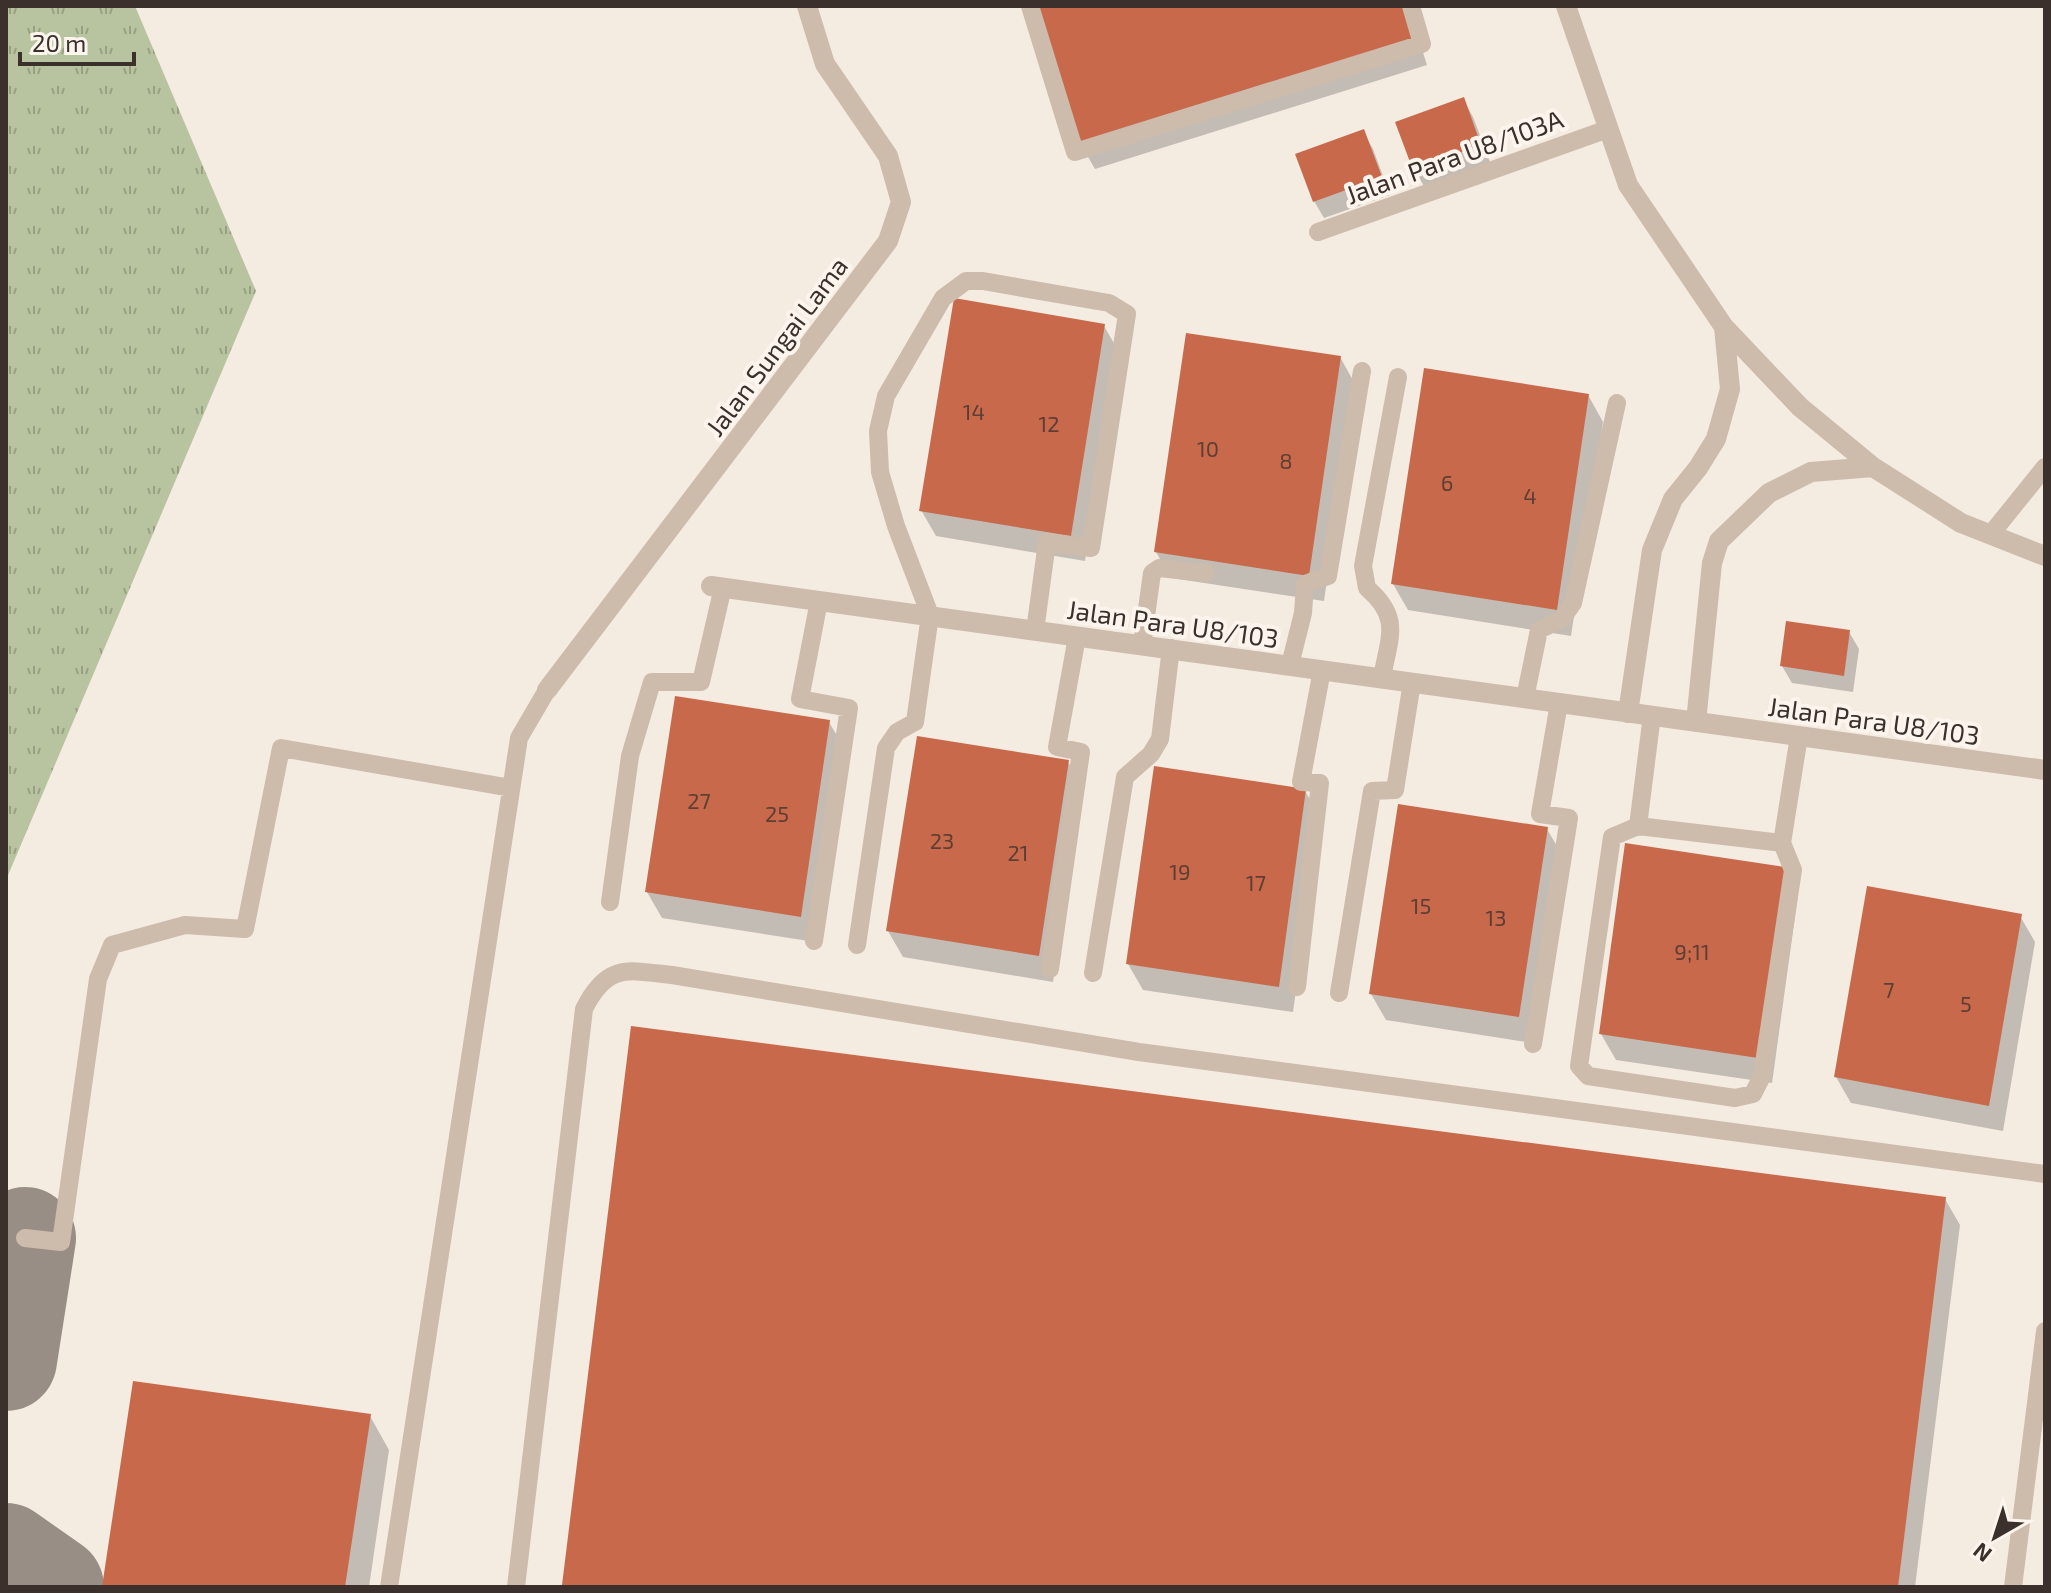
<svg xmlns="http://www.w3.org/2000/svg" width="2051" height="1593" viewBox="0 0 2051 1593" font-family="'Exo 2',sans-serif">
	<defs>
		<pattern id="grass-tufts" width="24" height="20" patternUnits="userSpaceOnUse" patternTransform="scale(2)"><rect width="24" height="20" fill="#b8c4a0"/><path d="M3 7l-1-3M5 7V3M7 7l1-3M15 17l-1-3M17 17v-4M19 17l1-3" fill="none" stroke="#97a083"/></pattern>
	</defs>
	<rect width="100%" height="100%" fill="#f4ebe1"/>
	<path fill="url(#grass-tufts)" d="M6 6H135L256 291 6 880Z"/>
	<path fill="#0003" d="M1408 6 1427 65 1095 169 1080 143Z
		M1463 99 1473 117 1490 162 1424 186 1414 169Z
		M1363 132 1373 149 1390 195 1324 218 1314 201Z
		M1104 326 1119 352 1085 561 936 536 921 510Z
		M1340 357 1355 384 1324 601 1171 578 1156 552Z
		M1588 395 1603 422 1571 636 1408 610 1393 584Z
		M1849 632 1859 649 1853 692 1792 683 1782 666Z
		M829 722 844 748 815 942 662 918 647 892Z
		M1068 762 1083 788 1053 982 903 957 888 931Z
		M1305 791 1320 817 1293 1012 1143 990 1128 964Z
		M1547 829 1562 855 1533 1043 1386 1020 1371 994Z
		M1783 869 1798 895 1772 1083 1616 1060 1601 1034Z
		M2020 916 2035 942 2003 1131 1851 1103 1836 1077Z
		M1945 1199 1960 1225 1915 1587H565L564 1585Z
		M370 1416 389 1450 369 1587H104Z"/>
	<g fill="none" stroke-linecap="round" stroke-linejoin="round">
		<path stroke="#988e86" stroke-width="102" d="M6 1360 25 1238
			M6 1554 53 1587"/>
	</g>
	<path fill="#c8694b" d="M1034 6H1403L1414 39 1078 144Z
		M1464 97 1481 145 1413 170 1395 122Z
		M1364 129 1382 177 1313 202 1295 154Z
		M954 298 1105 324 1071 536 919 511Z
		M1186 333 1341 356 1309 576 1154 552Z
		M1424 368 1589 394 1557 610 1391 584Z
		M1786 621 1850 630 1844 676 1780 666Z
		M675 696 830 720 801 917 645 892Z
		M917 736 1069 760 1039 956 886 931Z
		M1154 766 1306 789 1279 987 1126 964Z
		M1398 804 1548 827 1519 1017 1369 994Z
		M1625 843 1785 867 1758 1058 1599 1034Z
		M1867 886 2022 914 1989 1106 1834 1077Z
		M631 1026 1946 1197 1898 1587 562 1585Z
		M133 1381 371 1414 345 1587H102Z"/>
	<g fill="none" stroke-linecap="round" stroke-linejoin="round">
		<path stroke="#cdbbac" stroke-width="18" d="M1030 6 1075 152 1422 44 1411 6
			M1318 232 1608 129
			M1991 534 2045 467
			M1142 645 1152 573 1159 568 1206 573
			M1290 665 1303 613 1305 584 1328 576 1362 371
			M1382 678C1389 637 1402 618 1367 588L1363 566 1398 377
			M1525 698 1539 630 1562 619 1573 603 1617 403
			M1638 826 1652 715
			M1782 843 1638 826 1612 837 1579 1066 1588 1076 1735 1098 1753 1094 1762 1076 1793 870 1782 843 1799 736
			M610 902 630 756 652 682H701L723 587
			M814 941 849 708 800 699 819 601
			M857 945 886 748 897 732 915 722 930 615 896 526 880 472 878 431 886 396 943 298 966 281H983L1109 303 1127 314 1091 548 1047 542 1035 631
			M1050 969 1081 752 1057 747 1077 637
			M1093 973 1125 777 1151 754 1160 739 1171 648
			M1297 987 1320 783 1301 782 1322 670
			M1339 993 1372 791 1395 790 1412 682
			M1533 1044 1569 818 1540 814 1559 703
			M25 1238 61 1242 98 979 112 945 185 925 245 929 281 748 511 788
			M389 1587 519 738 547 690
			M516 1587 584 1009C607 963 627 970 672 975L1139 1052 2045 1174
			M2013 1587 2045 1331"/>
		<path stroke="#cdbbac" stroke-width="20" d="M1566 6 1628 185 1724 327 1800 407 1873 467 1961 523 2045 556
			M711 586 2045 770
			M547 690 888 241 901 202 888 156 825 64 807 6
			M1628 713 1652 550 1673 499 1698 468 1716 439 1730 389 1724 327
			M1696 722 1712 563 1719 541 1769 493 1811 472 1873 467"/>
	</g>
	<g text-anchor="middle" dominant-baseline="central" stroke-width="8" stroke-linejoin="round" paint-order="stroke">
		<g font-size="22" fill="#5e3e33">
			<text x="974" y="411">14</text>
			<text x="1049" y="423">12</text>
			<text x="1208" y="448">10</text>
			<text x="1286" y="460">8</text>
			<text x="1447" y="482">6</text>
			<text x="1530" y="495">4</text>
			<text x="699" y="800">27</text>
			<text x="777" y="813">25</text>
			<text x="942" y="840">23</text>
			<text x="1018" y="852">21</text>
			<text x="1180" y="871">19</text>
			<text x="1256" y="882">17</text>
			<text x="1421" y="905">15</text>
			<text x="1496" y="917">13</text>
			<text x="1692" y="951">9;11</text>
			<text x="1889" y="989">7</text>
			<text x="1966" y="1003">5</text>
		</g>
		<g font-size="26" fill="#3b302b" stroke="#fbf5ee">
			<text transform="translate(1454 156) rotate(-20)">Jalan Para U8/103A</text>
			<text transform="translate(776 346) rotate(-53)">Jalan Sungai Lama</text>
			<text transform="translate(1173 623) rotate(8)">Jalan Para U8/103</text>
			<text transform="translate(1874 720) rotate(8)">Jalan Para U8/103</text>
		</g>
	</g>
	<rect width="2051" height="1593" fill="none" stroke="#3b302b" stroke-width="16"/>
	<g transform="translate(1995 1537) rotate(219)" stroke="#fbf5ee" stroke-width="6" paint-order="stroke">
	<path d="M0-6L14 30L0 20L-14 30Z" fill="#3b302b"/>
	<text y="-12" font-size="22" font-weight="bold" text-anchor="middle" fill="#3b302b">N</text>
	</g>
	<path d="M20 52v12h114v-12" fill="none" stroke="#3b302b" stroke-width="4"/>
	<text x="32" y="52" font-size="24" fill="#3b302b" stroke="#fbf5ee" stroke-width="6" paint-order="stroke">20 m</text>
</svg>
